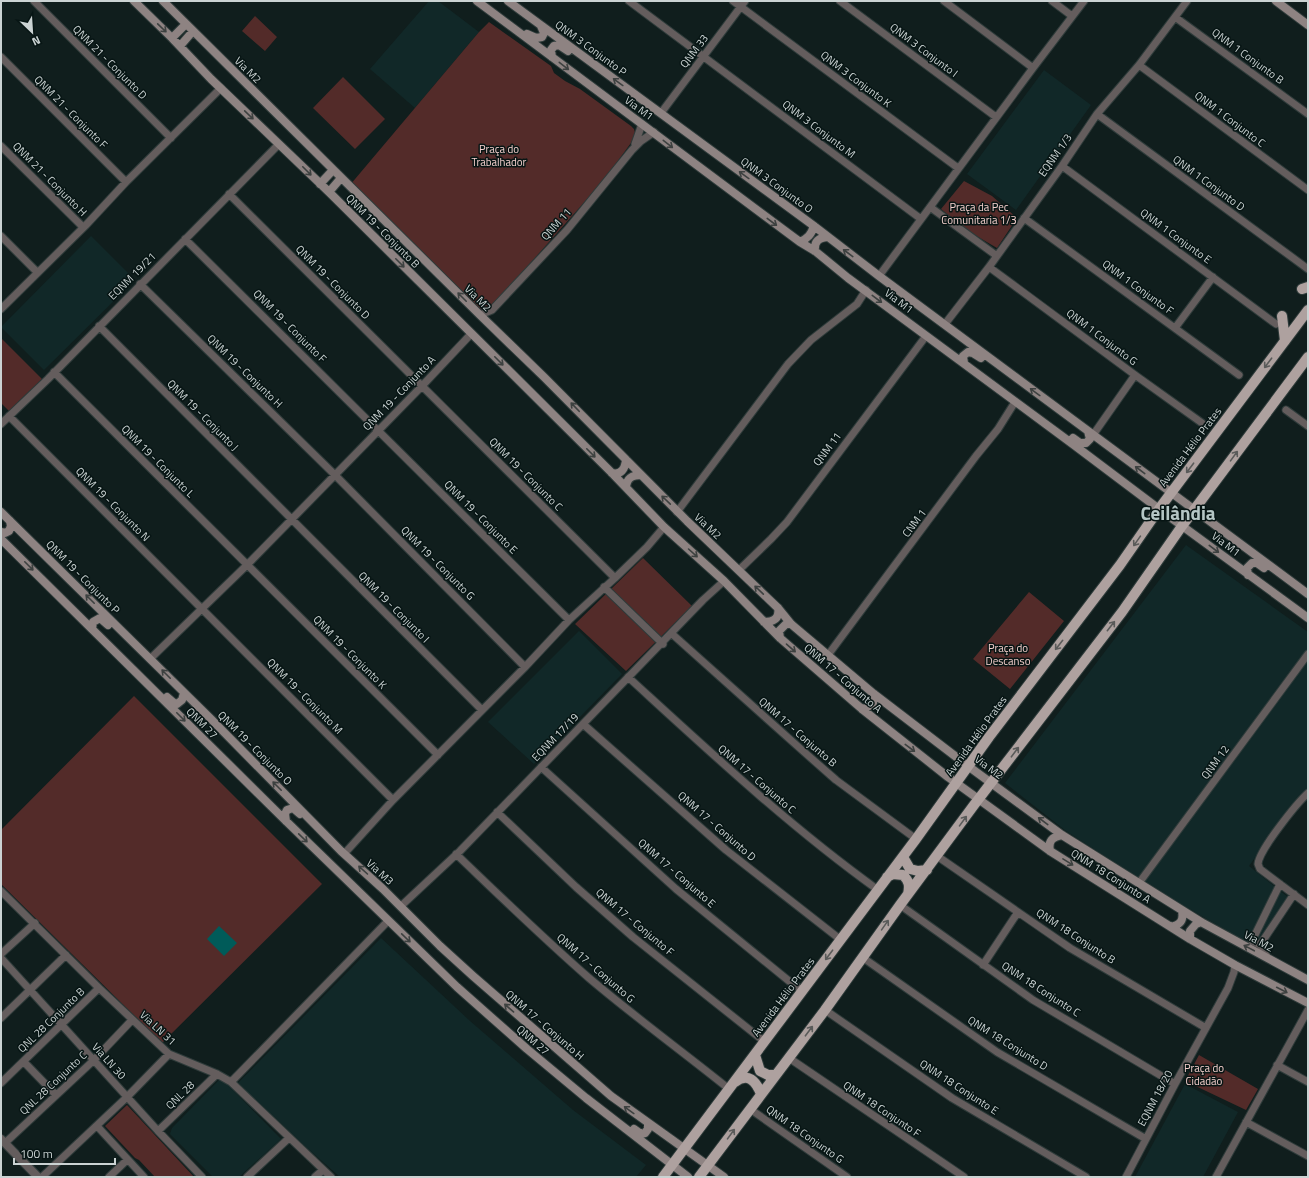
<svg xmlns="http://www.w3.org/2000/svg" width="1309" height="1178" viewBox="0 0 1309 1178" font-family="'Titillium Web',sans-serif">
	<rect width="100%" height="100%" fill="#101e1d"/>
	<path fill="#112828" d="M429 1H438L479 32 415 108 370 69Z
		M1044 70 1091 105 1016 210 967 174Z
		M91 236 135 280 44 370 1 327Z
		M1186 545 1308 632V789L1296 800 1249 866 1289 898 1257 948 1160 892 1066 831 1005 783Z
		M579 631 622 674 534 764 488 722Z
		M381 938 470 1021 573 1110 646 1165 636 1177H340L307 1148 238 1083Z
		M221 1078 281 1139 239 1177H213L170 1134 172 1128Z
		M1185 1084 1238 1112 1203 1177H1135Z"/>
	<path fill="#532b29" d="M255 16 277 37 265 51 242 31Z
		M489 22 551 66 554 73 565 81 580 89 631 126 634 129 636 136 604 180 487 312 483 313 350 185 479 32Z
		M343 77 385 119 355 149 313 108Z
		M964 181 992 196 1017 218 997 248 968 231 941 209Z
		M1 338 42 379 9 411 1 403Z
		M643 558 692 606 626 671 575 624Z
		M1029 592 1064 621 1010 689 973 659Z
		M134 696 322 884 162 1043 1 884V830Z
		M1199 1055 1258 1089 1246 1110 1185 1081Z
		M127 1105 194 1177H155L139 1160 135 1158 105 1126Z"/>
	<path fill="#005b59" d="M219 926 237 943 224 956 207 939Z"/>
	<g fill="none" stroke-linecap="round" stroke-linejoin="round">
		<defs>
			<path id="minor" d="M34 1 171 138
				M629 1 921 219
				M733 1 958 168
				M840 1 996 117
				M944 1 1033 68
				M1052 1 1072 16
				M1175 17 1308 114
				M1 57 126 182
				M1139 65 1308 190
				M661 113 745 1
				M1097 114 1308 269
				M635 144 642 124
				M1 146 83 227
				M1062 166 1276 324
				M229 194 615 578
				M930 207 997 256
				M1024 218 1239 375
				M1 236 37 272
				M185 239 569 620
				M989 267 1135 375 1202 423
				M879 276 1033 68 1084 1
				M140 284 334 474 525 667
				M1 309 86 225 126 182 221 88
				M480 315 492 310 567 230 632 150 641 141 654 132
				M945 324 989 267 1062 166 1097 114 1139 65 1187 1
				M99 326 482 710
				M1175 328 1213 277
				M54 372 438 755
				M1286 410 1308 426
				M9 416 393 800
				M1 424 48 379 279 144
				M1093 435 1135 375
				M677 512 788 364 811 340 857 304 866 290
				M739 570 771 539 787 522 926 336
				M604 587 663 644
				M671 633 803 751 836 780 916 839
				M828 655 976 456 998 429 1015 402
				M150 659 247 565 422 386 471 334
				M628 677C709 751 789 826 878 890
				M583 724 726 850 841 940
				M541 767 676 889 789 981 803 991
				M1308 793C1297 803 1259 850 1258 864L1260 869 1308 905
				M497 812 576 887 633 937 765 1042
				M344 854 393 800 525 667 569 620 615 578 647 547 664 527
				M456 854C500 896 543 938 589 978 635 1017 683 1052 729 1089
				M937 856 1070 948 1206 1028
				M1139 883 1308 654
				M1 891 99 988 169 1054 217 1074 231 1082 331 1177
				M900 905 1033 1000 1175 1084
				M401 906 460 851 703 600 724 581
				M1260 945 1294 894
				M1 954 35 923
				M862 957 997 1052 1146 1139
				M1 958 158 1131 202 1177
				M1268 958 1260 945 1252 941 1280 884
				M983 965 1018 912
				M825 1010 952 1098 1086 1177
				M1 1018 66 955
				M789 1058 964 1177
				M24 1062 56 1095
				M1277 1065 1308 1082
				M231 1082 388 921
				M1 1083 99 988
				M750 1109 847 1177
				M1246 1122 1308 1156
				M97 1126 144 1177
				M158 1131 217 1074
				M5 1143 94 1060 132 1020
				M42 1177 127 1097 169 1054
				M109 1177 127 1160
				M247 1177 289 1138
				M315 1177 323 1170
				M1126 1177 1175 1084 1228 988 1234 972 1235 965
				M1216 1177 1308 1010"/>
			<path id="tertiary" d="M1 1139 38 1177"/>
			<path id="secondary" d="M134 1 172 38 211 79 329 192 612 473 664 527 724 581 780 638 862 709 948 777 1050 851 1190 939 1235 965 1308 1003
				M163 1 480 315 544 377 687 521 778 608 791 624 874 694 968 766 1062 835 1201 922 1308 980
				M477 1 800 242 815 251 848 278 1074 445 1159 509 1308 618
				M508 1 814 226 879 276 1308 594
				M1276 1 1308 25
				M527 34 536 38 542 37 544 33 541 26
				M172 38 186 24
				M180 46 193 31
				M552 57 551 50 554 46 559 45 568 51
				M320 184 333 170
				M329 192 341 178
				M800 242C808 238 811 235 814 226
				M815 251C814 242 818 238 827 237
				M964 363 963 356 968 352 973 353 981 358
				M1073 438 1080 443H1086L1090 439 1088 431
				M612 473C621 475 625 469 626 460
				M626 487C627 478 632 475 641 475
				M1 512 211 719 341 851 383 889 440 946 473 976 611 1096 724 1177
				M1 532 5 533 9 531 11 526 10 521
				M1 539 286 821 457 987 527 1049 586 1098 688 1177
				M1248 575 1247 568 1252 563H1257L1264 568
				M764 622C774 622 780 618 778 608
				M92 629 93 622 100 618 108 625
				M780 638 779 631 786 624H791
				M167 697 174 703 177 704 182 700 184 693
				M862 709 866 708 873 703 874 694
				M286 821 285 814 287 810 293 808 300 814
				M1050 851C1048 841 1052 837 1062 835
				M1171 927C1180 925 1184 921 1182 911
				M1190 939V931L1196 924 1201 922
				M634 1129 641 1134 645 1133 648 1129V1124"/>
			<path id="primary" d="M1302 289 1308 287
				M1282 316 1285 341
				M903 857 910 869 918 871 927 870
				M887 877 893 874 903 875C909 881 910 885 908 894
				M755 1055 760 1071 768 1075H775
				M735 1082C748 1072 756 1081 761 1094
				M663 1177 916 839 989 737 1120 565 1159 509 1308 310
				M699 1177 825 1010 900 905 974 805 1122 612 1182 526 1308 357"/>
		</defs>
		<use href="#minor" stroke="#2e3b3a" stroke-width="9"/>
		<use href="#tertiary" stroke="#2e3b3a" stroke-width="10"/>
		<use href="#secondary" stroke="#2e3b3a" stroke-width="10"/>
		<use href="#primary" stroke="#2e3b3a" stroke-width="12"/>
		<use href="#minor" stroke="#645d5d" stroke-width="7"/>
		<use href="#tertiary" stroke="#645d5d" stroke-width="8"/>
		<use href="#secondary" stroke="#8e8382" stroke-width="8"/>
		<use href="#primary" stroke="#aea19f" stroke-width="10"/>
	</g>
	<defs><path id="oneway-shaft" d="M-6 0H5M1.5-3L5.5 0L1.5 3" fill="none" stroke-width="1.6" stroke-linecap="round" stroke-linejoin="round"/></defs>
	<g stroke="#3d4140">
		<use href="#oneway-shaft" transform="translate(162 28) rotate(44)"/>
		<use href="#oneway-shaft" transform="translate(564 66) rotate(38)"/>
		<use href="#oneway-shaft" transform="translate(618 82) rotate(-144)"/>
		<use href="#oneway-shaft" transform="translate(249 115) rotate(44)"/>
		<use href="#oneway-shaft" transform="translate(668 144) rotate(38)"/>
		<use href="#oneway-shaft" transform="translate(307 171) rotate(45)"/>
		<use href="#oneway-shaft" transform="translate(744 175) rotate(-144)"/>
		<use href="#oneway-shaft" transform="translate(772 222) rotate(37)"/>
		<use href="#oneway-shaft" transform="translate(848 253) rotate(-143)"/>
		<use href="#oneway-shaft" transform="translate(400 263) rotate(45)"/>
		<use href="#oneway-shaft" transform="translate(462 297) rotate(-135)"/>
		<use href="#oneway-shaft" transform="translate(877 299) rotate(37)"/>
		<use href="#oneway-shaft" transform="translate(499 361) rotate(45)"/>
		<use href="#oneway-shaft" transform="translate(1035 392) rotate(-144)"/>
		<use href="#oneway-shaft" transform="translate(575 407) rotate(-134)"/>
		<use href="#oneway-shaft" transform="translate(591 453) rotate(45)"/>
		<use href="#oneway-shaft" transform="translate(1140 470) rotate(-143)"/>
		<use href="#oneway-shaft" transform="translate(666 500) rotate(-136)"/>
		<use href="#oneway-shaft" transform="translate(1214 549) rotate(37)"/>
		<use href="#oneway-shaft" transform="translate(693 553) rotate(42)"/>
		<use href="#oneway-shaft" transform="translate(29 566) rotate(45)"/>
		<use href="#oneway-shaft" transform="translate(759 590) rotate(-136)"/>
		<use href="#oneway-shaft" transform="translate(90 599) rotate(-135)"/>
		<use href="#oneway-shaft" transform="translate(791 648) rotate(41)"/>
		<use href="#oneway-shaft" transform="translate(166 674) rotate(-135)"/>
		<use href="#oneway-shaft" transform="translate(181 717) rotate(45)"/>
		<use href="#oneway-shaft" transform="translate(910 748) rotate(37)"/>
		<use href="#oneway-shaft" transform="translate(277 786) rotate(-135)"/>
		<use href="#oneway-shaft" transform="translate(1043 821) rotate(-143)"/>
		<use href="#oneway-shaft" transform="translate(303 838) rotate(44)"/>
		<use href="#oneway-shaft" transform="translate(1068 862) rotate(32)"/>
		<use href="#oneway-shaft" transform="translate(363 870) rotate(-138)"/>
		<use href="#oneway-shaft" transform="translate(406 938) rotate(44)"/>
		<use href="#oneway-shaft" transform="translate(1249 948) rotate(-152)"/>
		<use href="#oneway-shaft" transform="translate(1282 990) rotate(27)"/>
		<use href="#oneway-shaft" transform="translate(509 1008) rotate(-139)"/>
		<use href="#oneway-shaft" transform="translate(629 1110) rotate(-144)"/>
	</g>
	<g stroke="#5a5b5a">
		<use href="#oneway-shaft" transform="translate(1268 363) rotate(127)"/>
		<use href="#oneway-shaft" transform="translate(1234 456) rotate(-54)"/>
		<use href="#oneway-shaft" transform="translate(1190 468) rotate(127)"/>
		<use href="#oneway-shaft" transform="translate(1137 541) rotate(125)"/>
		<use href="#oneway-shaft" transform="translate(1111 626) rotate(-52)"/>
		<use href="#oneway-shaft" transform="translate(1059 645) rotate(128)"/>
		<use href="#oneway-shaft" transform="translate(1015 752) rotate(-53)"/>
		<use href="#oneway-shaft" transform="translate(963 821) rotate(-54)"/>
		<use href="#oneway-shaft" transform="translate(885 925) rotate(-55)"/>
		<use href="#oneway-shaft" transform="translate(829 955) rotate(127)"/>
		<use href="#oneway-shaft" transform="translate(809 1031) rotate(-53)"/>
		<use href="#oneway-shaft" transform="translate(731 1134) rotate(-54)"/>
	</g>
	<g text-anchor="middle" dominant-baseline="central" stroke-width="3" stroke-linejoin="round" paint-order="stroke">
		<g font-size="11" fill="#cbd3d3" stroke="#071514">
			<text transform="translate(591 48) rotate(36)">QNM 3 Conjunto P</text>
			<text transform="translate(924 50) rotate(37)">QNM 3 Conjunto I</text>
			<text transform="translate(694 51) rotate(-53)">QNM 33</text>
			<text transform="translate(1248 56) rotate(36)">QNM 1 Conjunto B</text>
			<text transform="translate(110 62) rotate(45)">QNM 21 - Conjunto D</text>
			<text transform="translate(248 70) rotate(45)">Via M2</text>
			<text transform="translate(856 79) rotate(37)">QNM 3 Conjunto K</text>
			<text transform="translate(639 108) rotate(36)">Via M1</text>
			<text transform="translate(71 112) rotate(45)">QNM 21 - Conjunto F</text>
			<text transform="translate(1230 119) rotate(37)">QNM 1 Conjunto C</text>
			<text transform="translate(819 129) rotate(37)">QNM 3 Conjunto M</text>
			<text transform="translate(1055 155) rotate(-55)">EQNM 1/3</text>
			<text transform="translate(50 179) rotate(45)">QNM 21 - Conjunto H</text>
			<text transform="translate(1209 183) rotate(36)">QNM 1 Conjunto D</text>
			<text transform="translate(777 185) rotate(36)">QNM 3 Conjunto O</text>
			<text transform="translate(556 224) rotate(-48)">QNM 11</text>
			<text transform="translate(383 231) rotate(45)">QNM 19 - Conjunto B</text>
			<text transform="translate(1176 236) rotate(36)">QNM 1 Conjunto E</text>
			<text transform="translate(132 276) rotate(-45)">EQNM 19/21</text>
			<text transform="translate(333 282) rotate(45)">QNM 19 - Conjunto D</text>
			<text transform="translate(1138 287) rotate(36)">QNM 1 Conjunto F</text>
			<text transform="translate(478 298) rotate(45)">Via M2</text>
			<text transform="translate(899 301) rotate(37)">Via M1</text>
			<text transform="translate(290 326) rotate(45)">QNM 19 - Conjunto F</text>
			<text transform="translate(1102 337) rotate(37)">QNM 1 Conjunto G</text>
			<text transform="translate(245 371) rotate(44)">QNM 19 - Conjunto H</text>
			<text transform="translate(399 393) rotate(-46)">QNM 19 - Conjunto A</text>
			<text transform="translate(203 415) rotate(45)">QNM 19 - Conjunto J</text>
			<text transform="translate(1190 447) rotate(-53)">Avenida Hélio Prates</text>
			<text transform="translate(827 449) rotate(-53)">QNM 11</text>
			<text transform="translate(158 461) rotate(45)">QNM 19 - Conjunto L</text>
			<text transform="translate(526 474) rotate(45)">QNM 19 - Conjunto C</text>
			<text transform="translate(113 504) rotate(45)">QNM 19 - Conjunto N</text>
			<text transform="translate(481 517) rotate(45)">QNM 19 - Conjunto E</text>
			<text transform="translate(914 523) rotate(-53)">CNM 1</text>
			<text transform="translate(708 526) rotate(43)">Via M2</text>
			<text transform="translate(1226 544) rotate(37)">Via M1</text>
			<text transform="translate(438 563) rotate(45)">QNM 19 - Conjunto G</text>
			<text transform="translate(83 577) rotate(45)">QNM 19 - Conjunto P</text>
			<text transform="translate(394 607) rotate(45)">QNM 19 - Conjunto I</text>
			<text transform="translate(350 652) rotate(45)">QNM 19 - Conjunto K</text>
			<text transform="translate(843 678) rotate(41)">QNM 17 - Conjunto A</text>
			<text transform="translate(305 696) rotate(45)">QNM 19 - Conjunto M</text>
			<text transform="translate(202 723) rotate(45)">QNM 27</text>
			<text transform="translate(798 732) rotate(41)">QNM 17 - Conjunto B</text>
			<text transform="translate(976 736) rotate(-54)">Avenida Hélio Prates</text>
			<text transform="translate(555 737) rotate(-46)">EQNM 17/19</text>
			<text transform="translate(255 748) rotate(45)">QNM 19 - Conjunto O</text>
			<text transform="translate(1215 762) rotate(-54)">QNM 12</text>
			<text transform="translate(989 767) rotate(36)">Via M2</text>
			<text transform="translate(757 779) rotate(41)">QNM 17 - Conjunto C</text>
			<text transform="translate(717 826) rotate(41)">QNM 17 - Conjunto D</text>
			<text transform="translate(380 872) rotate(42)">Via M3</text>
			<text transform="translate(677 873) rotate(41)">QNM 17 - Conjunto E</text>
			<text transform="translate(1111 876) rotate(32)">QNM 18 Conjunto A</text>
			<text transform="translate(635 922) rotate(40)">QNM 17 - Conjunto F</text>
			<text transform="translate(1076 936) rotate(33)">QNM 18 Conjunto B</text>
			<text transform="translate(1259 941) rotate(28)">Via M2</text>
			<text transform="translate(596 968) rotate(41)">QNM 17 - Conjunto G</text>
			<text transform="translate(1041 989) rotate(33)">QNM 18 Conjunto C</text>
			<text transform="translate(783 997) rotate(-53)">Avenida Hélio Prates</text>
			<text transform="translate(51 1020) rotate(-44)">QNL 28 Conjunto B</text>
			<text transform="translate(545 1025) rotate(41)">QNM 17 - Conjunto H</text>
			<text transform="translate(158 1028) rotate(43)">Via LN 31</text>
			<text transform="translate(533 1040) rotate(41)">QNM 27</text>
			<text transform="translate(1008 1043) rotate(32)">QNM 18 Conjunto D</text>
			<text transform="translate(109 1061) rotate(48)">Via LN 30</text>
			<text transform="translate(53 1083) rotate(-43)">QNL 28 Conjunto C</text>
			<text transform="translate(959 1087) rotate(33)">QNM 18 Conjunto E</text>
			<text transform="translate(180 1095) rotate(-44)">QNL 28</text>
			<text transform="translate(1155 1098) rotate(-62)">EQNM 18/20</text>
			<text transform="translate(882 1109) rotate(34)">QNM 18 Conjunto F</text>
			<text transform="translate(805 1134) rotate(35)">QNM 18 Conjunto G</text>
		</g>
		<g font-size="11" fill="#f6d1ce" stroke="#071514">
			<text x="499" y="149">Praça do<tspan x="499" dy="13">Trabalhador</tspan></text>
			<text x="979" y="207">Praça da Pec<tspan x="979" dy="13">Comunitaria 1/3</tspan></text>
			<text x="1008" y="648">Praça do<tspan x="1008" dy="13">Descanso</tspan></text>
			<text x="1204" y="1068">Praça do<tspan x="1204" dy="13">Cidadão</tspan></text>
		</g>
		<g font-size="19" font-weight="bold" fill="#b5c6c5" stroke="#071514">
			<text x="1178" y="512">Ceilândia</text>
		</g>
	</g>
	<rect width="1309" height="1178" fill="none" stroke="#cbd3d3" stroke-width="4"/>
	<g transform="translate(32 32) rotate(155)" stroke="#071514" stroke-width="3" paint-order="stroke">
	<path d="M0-3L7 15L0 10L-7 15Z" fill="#cbd3d3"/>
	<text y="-6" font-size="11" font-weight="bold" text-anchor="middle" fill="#cbd3d3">N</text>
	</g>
	<path d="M14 1158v6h101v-6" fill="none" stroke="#cbd3d3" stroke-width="2"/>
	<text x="20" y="1158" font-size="12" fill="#cbd3d3" stroke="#071514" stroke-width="3" paint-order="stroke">100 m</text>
</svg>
